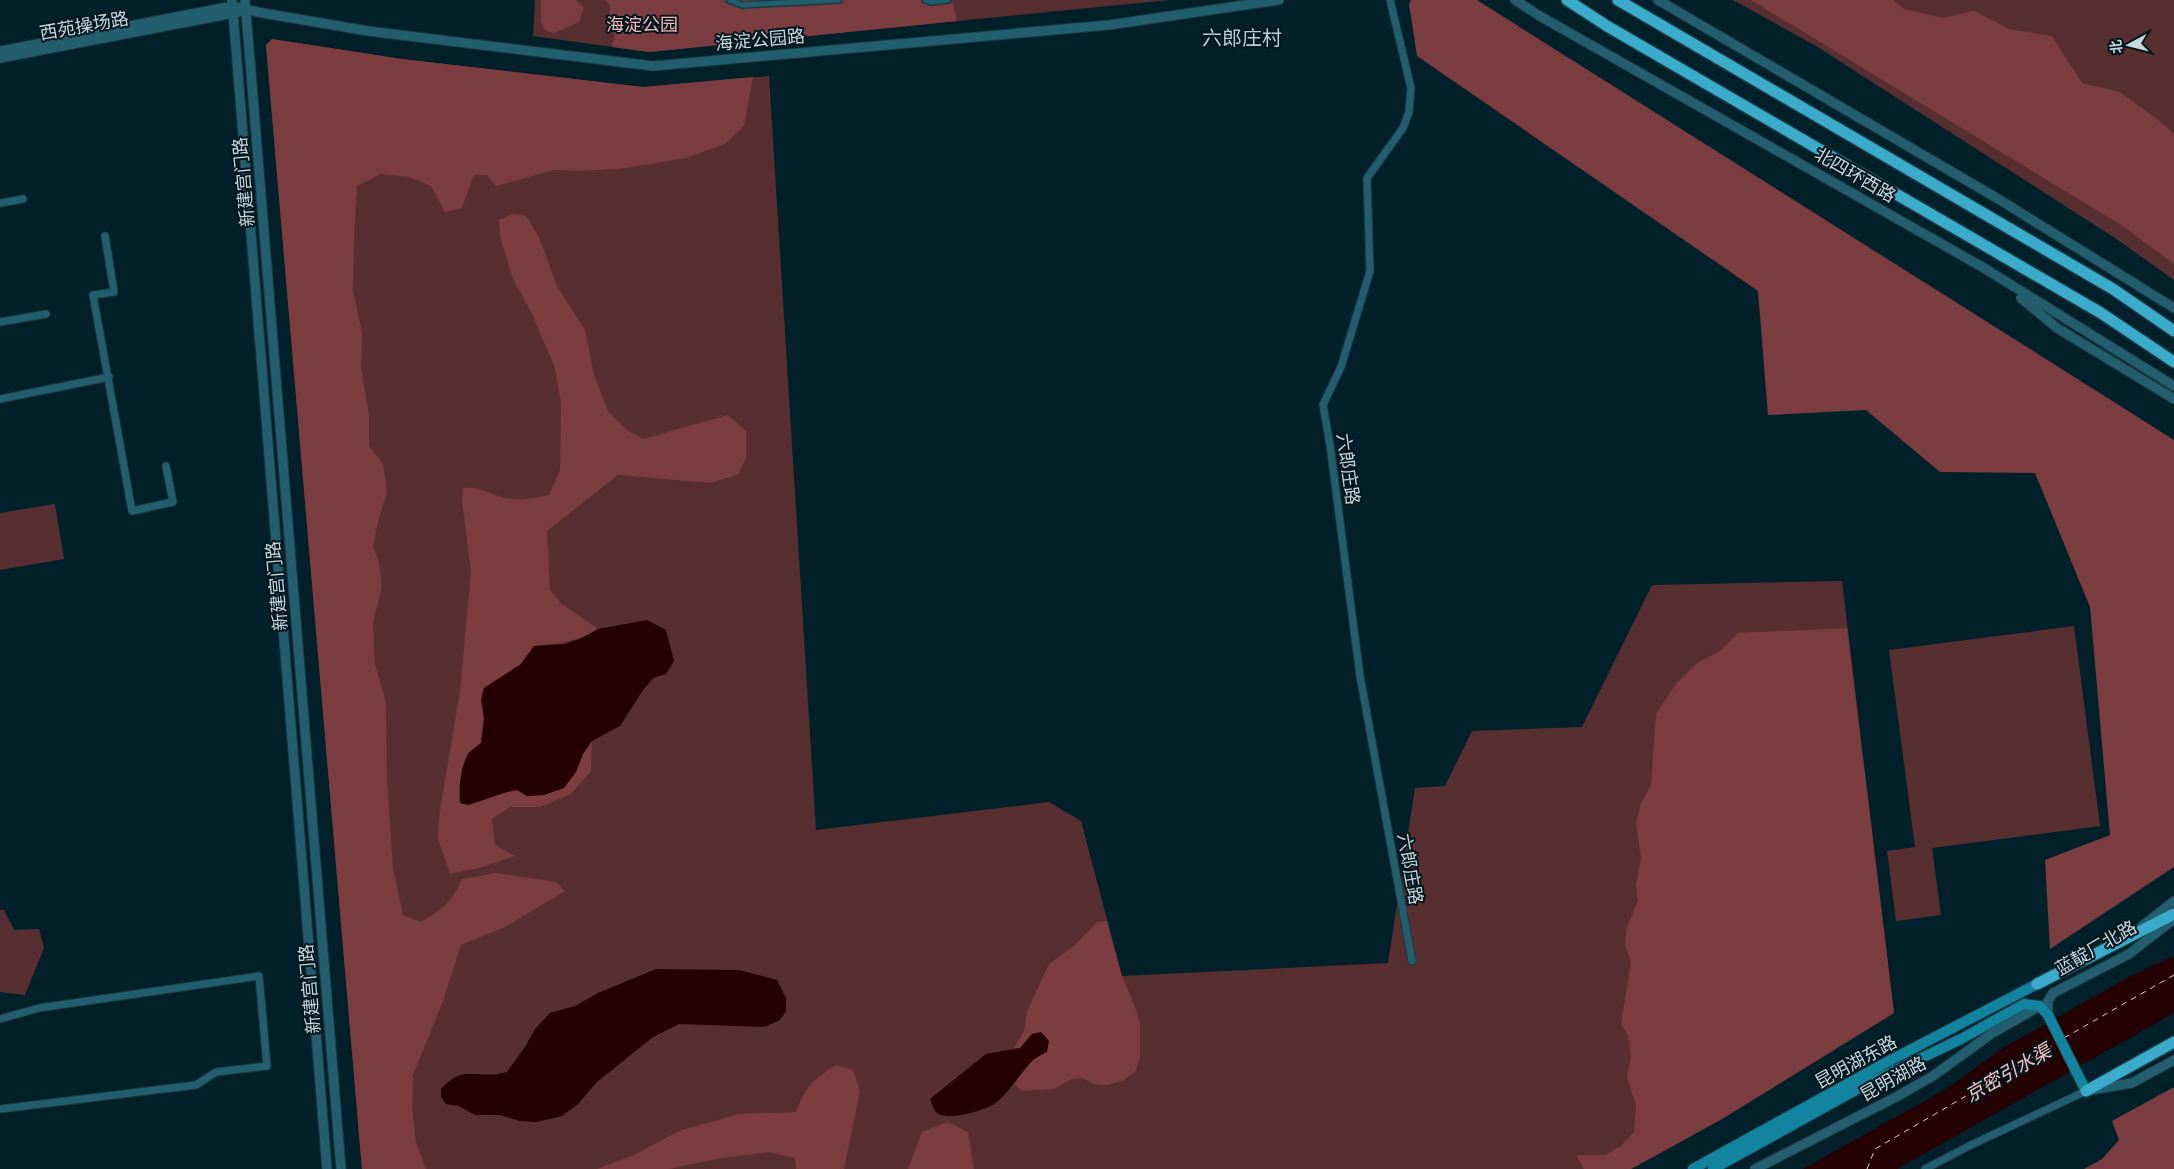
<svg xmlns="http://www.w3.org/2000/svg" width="2174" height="1169" viewBox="0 0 2174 1169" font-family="'Fira Sans Condensed','Noto Sans SC',sans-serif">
	<rect width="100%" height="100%" fill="#012029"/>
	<path fill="#572f30" d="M535 0H1169L649 52 533 36Z
		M1733 0H2174V280L2115 238 1816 46Z
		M272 39 402 59 643 87 769 76 816 830 1049 802 1081 821 1122 976 1388 963 1415 788 1445 786 1472 731 1582 727 1652 585 1842 581 1894 1013 1722 1119 1631 1169H362L266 45Z
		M55 504 64 559 0 570V513Z
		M2074 626 2100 826 1932 848 1941 915 1896 921 1887 851 1915 847 1889 650Z
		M0 910H4L14 930 39 929 44 948 25 995 0 992Z"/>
	<path fill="#7b3d40" d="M541 0H576L584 8 579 22 554 33 545 30 541 22Z
		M606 0H952L957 21 649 52 612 47 615 35 609 24 610 6Z
		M1411 0H1477L2174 440V867L2050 949 2045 860 2110 835 2090 607 2035 473 1940 472 1866 410 1768 415 1758 291 1417 56 1409 4Z
		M1751 0H1893L1904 9 1925 14 1943 18 1974 11 2009 29 2052 36 2082 83 2120 92 2166 126 2174 135V264L2121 225Z
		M272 39 402 59 643 87 753 77 744 126 725 144 686 158 627 168 582 171 555 170 496 186 487 175H474L462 208 445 212 431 186 409 177 381 174 357 186 354 237 353 291 362 333 361 368 369 415V446L383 464 387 492 379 518 373 546 379 563 382 586 373 623 375 664 386 702 387 780 393 868 403 915 421 922C444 908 451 903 462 879L496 873 556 882 565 891 505 927 461 945 442 1004 413 1075 412 1108 416 1142 426 1169H362L266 45Z
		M513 214 526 216 539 237 557 286 585 330 594 375 608 411 628 431 643 439 728 415 746 431V457L739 474 710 483 618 475 547 531 550 590 562 604 598 629C572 644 563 642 534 646L521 664 484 688 481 700 484 718 481 743 469 753 459 788 468 805 507 792 517 790 527 796 576 772 583 754 592 741 591 771 571 794 540 807H510L492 819 495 845 515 856 482 867 450 874 438 839 439 817 460 691 471 571 462 500 463 488C479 486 490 494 505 498 520 501 534 498 549 495L560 470 561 403 555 368 531 312 512 277 500 236 499 220Z
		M1847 628 1894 1013 1722 1119 1631 1169H1584L1576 1155H1605L1621 1146 1634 1132 1636 1106 1627 1077 1631 1056 1628 1036 1621 1023 1631 962 1625 944 1627 927 1638 901 1636 885 1641 858 1636 823 1641 803 1651 786 1656 714 1675 685 1697 663 1720 651 1738 633Z
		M1107 921 1122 976 1134 1004 1140 1023V1058L1135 1072 1124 1080 1107 1085 1093 1084 1083 1078 1072 1079 1054 1089 1022 1091 1014 1084 1033 1060 1046 1052 1025 1042 1020 1048H1014L1024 1031 1027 1011 1049 964 1074 946 1097 922Z
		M836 1065 853 1070 860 1091 844 1169H796L795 1158 769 1152 716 1159 669 1169H597L634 1155 679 1131 739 1114 796 1112C805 1087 814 1079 836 1065Z
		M2174 1087V1169H2084L2102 1159 2119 1140 2112 1121Z
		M948 1122 968 1132 974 1169H908L922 1132Z"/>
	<path fill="#250003" d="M647 620 666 630 674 661 666 674 653 678 643 690 620 726 592 741 583 754 576 772 564 788 544 795 527 796 517 790 507 792 468 805 460 803C459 788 460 768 468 754 471 750 477 746 481 743L484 718 481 700 484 688 521 664 534 646 565 644 582 638 598 629Z
		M2174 956V1013L1897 1169H1803L1946 1089 2003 1048 2131 976Z
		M656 969 739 970 777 980 786 998V1011L780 1020 764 1027 679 1024 653 1037 597 1082 578 1104 562 1116 536 1122 520 1121 500 1115H475L459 1106 446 1104 441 1097V1089C465 1062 478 1081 507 1072L525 1047 535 1029 550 1013 575 1006 598 993Z
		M1041 1032 1049 1041 1047 1052C1042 1054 1037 1057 1033 1060 1019 1073 1010 1093 994 1104 983 1111 948 1121 937 1113 933 1109 932 1104 930 1099L986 1054 1020 1048 1032 1034Z"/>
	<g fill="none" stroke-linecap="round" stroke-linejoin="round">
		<path stroke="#ffc2c2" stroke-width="1" stroke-dasharray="6 5" stroke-linecap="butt" d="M2064 1038 2174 975
			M1867 1169 1875 1149 2057 1043"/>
		<defs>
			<path id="pedestrian" d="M729 0 742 5 839 0
				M925 0 931 2 948 0"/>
			<path id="minor" d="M1390 0 1411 88 1409 112 1403 128 1367 178 1370 271 1341 367 1323 405 1330 445 1360 676 1412 961
				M0 203 23 199
				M105 236 114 292 93 295 132 511 173 502 166 466
				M0 322 46 314
				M0 399 109 377
				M0 1019 39 1008 259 976 267 1066 216 1072 196 1085 0 1109
				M1925 1169 1969 1146 2086 1091"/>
			<path id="tertiary" d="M232 0 327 1169
				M245 0 341 1169
				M1515 0 1538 15 1984 268 2174 386
				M1658 0 2000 200 2174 308
				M0 51 233 6 257 12 368 31 653 66 1109 25 1279 0
				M0 58 239 12
				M2021 298 2057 328 2174 399
				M2141 927 2174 901
				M2048 1015V1001L2053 993 2129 954 2174 919
				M2091 1090 2132 1083 2174 1060
				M1755 1169 1896 1097 1933 1076 1991 1034 2040 1006"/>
			<path id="secondary" d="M1693 1169 1887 1062 2037 984
				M1713 1169 1863 1086 1961 1039 2024 1004 2040 1006 2048 1015 2086 1091"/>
			<path id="trunk" d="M1567 0 1607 26 2101 313 2174 362
				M1618 0 2113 289 2174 331
				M2037 984 2174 914
				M2086 1091 2174 1042"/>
		</defs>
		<use href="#pedestrian" stroke="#1d3a42" stroke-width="8"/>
		<use href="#minor" stroke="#1d3a42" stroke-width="9"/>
		<use href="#tertiary" stroke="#1d3a42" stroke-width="11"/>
		<use href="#secondary" stroke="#1d3a42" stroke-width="12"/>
		<use href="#trunk" stroke="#1d3a42" stroke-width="14"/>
		<use href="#pedestrian" stroke="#235e6f" stroke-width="5"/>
		<use href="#minor" stroke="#235e6f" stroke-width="7"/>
		<use href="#tertiary" stroke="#235e6f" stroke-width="9"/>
		<use href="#secondary" stroke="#13849f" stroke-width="10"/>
		<use href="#trunk" stroke="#3aabca" stroke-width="11"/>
	</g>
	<g text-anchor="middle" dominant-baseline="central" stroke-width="4" stroke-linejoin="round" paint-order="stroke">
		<g font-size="18" fill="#f6baba" stroke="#01161d">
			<text x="642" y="25">海淀公园</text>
		</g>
		<g font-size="18" fill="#c7d8de" stroke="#01161d">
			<text transform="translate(84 26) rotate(-10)">西苑操场路</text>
			<text transform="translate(760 40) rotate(-5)">海淀公园路</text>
			<text transform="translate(1855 175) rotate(30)">北四环西路</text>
			<text transform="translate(244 182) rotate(-95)">新建宫门路</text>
			<text transform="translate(1348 469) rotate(82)">六郎庄路</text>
			<text transform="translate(277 586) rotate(-95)">新建宫门路</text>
			<text transform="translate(1410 869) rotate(80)">六郎庄路</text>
			<text transform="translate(2096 948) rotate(-30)">蓝靛厂北路</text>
			<text transform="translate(310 989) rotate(-95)">新建宫门路</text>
			<text transform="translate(1856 1062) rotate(-29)">昆明湖东路</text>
			<text transform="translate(1893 1079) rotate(-29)">昆明湖路</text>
		</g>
		<g font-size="19" font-style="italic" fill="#ffc2c2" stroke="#01161d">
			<text transform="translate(2008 1073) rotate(-30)">京密引水渠</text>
		</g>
		<g font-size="20" fill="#afd1dd" stroke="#01161d">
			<text x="1242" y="38">六郎庄村</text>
		</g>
	</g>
	<g transform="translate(2129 45) rotate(263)" stroke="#01161d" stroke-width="4" paint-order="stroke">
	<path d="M0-4L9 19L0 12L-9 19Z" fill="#c7d8de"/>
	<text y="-8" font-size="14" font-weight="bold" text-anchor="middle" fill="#c7d8de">北</text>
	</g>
</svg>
